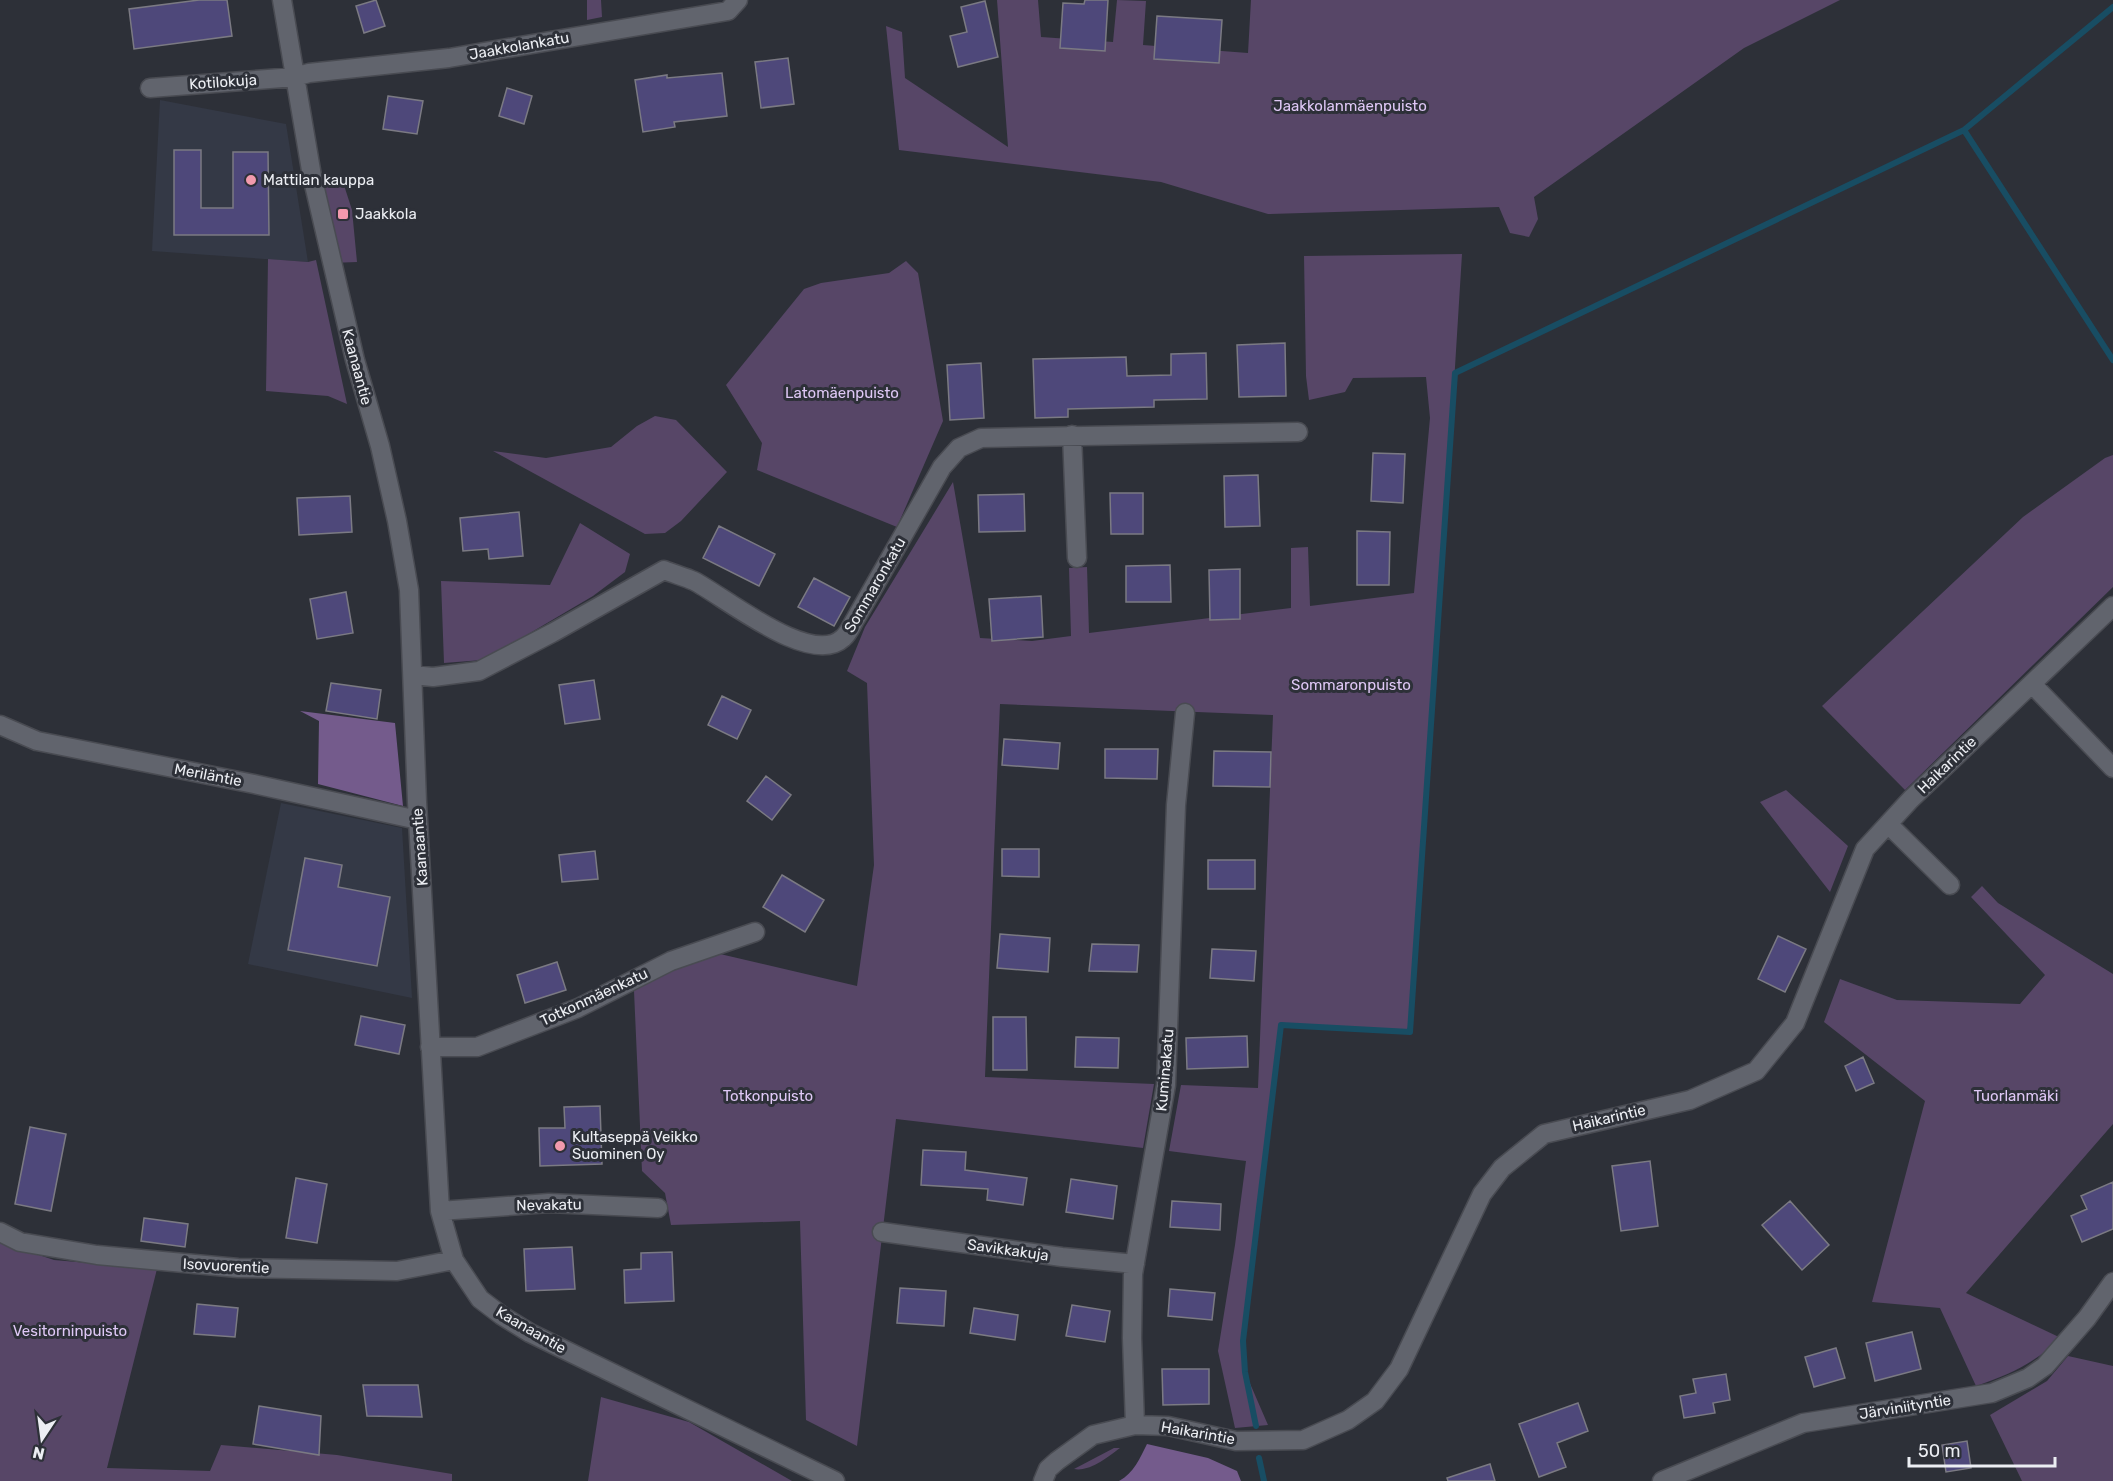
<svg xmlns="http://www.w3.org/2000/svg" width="2113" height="1481" viewBox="0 0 2113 1481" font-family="Rubik,sans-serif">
	<rect width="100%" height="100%" fill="#2d3038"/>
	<path fill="#343946" d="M160 100 286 124 308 262 152 251Z
		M281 803 402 828 412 998 248 964Z"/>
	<path fill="#574667" d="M587 0H601L602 17 587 20Z
		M997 0H1038L1041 37 1113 42 1117 0 1146 1 1143 45 1248 53 1251 0H1840L1744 48 1534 197 1538 219 1529 237 1510 233 1499 207 1268 214 1161 182 899 150 886 26 902 32 905 78 1008 147Z
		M312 176 342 179 352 210 357 262 331 263Z
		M1462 254 1440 609 1410 1032 1281 1025 1243 1341 1245 1372 1268 1425 1235 1428 1218 1351 1235 1245 1246 1161 1169 1151 1181 1085 1258 1088 1273 715 1000 704 985 1077 1154 1084 1143 1148 896 1119 857 1446 806 1420 800 1221 671 1225 665 1193 642 1171 634 991 668 966 703 950 857 986 874 865 867 683 847 671 865 627 953 482 980 638 1032 641 1071 636 1069 568 1087 567 1089 633 1291 608V548L1308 547 1310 606 1414 593 1430 418 1426 377 1353 378 1345 392 1309 400 1306 376 1304 256Z
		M268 259 308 262 316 260 347 404 328 396 266 391Z
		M906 261 918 273 943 421 897 527 757 470 762 443 726 385 804 289 821 283 889 273Z
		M655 416 676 420 727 472 681 521 665 533 645 534 493 451 546 458 611 447 637 426Z
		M2113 455V587L1905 790 1822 706 2023 517 2105 458Z
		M580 523 630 554 625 572 593 596 525 636 482 660 444 663 441 581 550 585Z
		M1786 790 1848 846 1830 892 1760 802Z
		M1982 886 1998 903 2113 974V1124L1966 1293 2061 1338C2034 1363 2012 1374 1976 1386L1940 1308 1872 1302 1925 1101 1824 1022 1840 979 1897 1000 2020 1004 2045 975 1971 897Z
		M0 1242 54 1260 157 1269 107 1468 210 1471 221 1445 337 1455 452 1474V1481H0Z
		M2068 1356 2113 1366V1481H2022L1990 1415 2047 1381Z
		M601 1397 689 1422 792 1481H588Z
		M1114 1448H1120C1108 1457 1090 1472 1074 1469Z"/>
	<path fill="#745b8c" d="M300 711 395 723 403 806 318 784 319 721Z
		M1147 1444 1208 1458 1237 1471 1241 1481H1119C1134 1473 1140 1458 1147 1444Z"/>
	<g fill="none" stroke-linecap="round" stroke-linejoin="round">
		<path stroke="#184d63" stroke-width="6" d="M1964 130 2113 360
			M1256 1426 1245 1372 1243 1341 1281 1025 1410 1032 1455 373 1964 130 2113 7
			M1259 1458 1264 1481"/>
	</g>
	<path fill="#4e487a" stroke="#7b7a83" stroke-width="1.5" d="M199 0H227L232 36 134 49 129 9Z
		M376 0 385 26 364 33 356 6Z
		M1085 0H1108L1105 51 1060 48 1063 3 1084 4Z
		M985 1 998 57 958 67 950 36 967 32 961 7Z
		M1157 16 1222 20 1219 63 1154 59Z
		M788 58 794 104 761 108 755 62Z
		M722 73 727 116 674 122 675 127 643 132 635 80 667 75V78Z
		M507 88 532 96 524 124 499 116Z
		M388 96 423 101 417 134 383 129Z
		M174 150H201V208H233V152H268L269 235H174Z
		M1285 343 1286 396 1239 397 1237 345Z
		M1206 353 1207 399 1154 400V407L1068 409V417L1035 418 1033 359 1126 357 1127 376 1171 375V354Z
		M981 363 984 418 950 420 947 365Z
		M1373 453 1405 454 1403 503 1371 501Z
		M1258 475 1260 526 1225 527 1224 476Z
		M1110 493H1143V534H1111Z
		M1024 494 1025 531 979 532 978 495Z
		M350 496 352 532 299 535 297 498Z
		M519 512 523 556 489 559 488 549 463 551 460 518Z
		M719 526 775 554 759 586 703 558Z
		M1357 531 1390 532 1389 585H1357Z
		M1170 565 1171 602H1126V566Z
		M1240 569V619L1210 620 1209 570Z
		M814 578 850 597 834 626 798 607Z
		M346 592 353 633 317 639 310 599Z
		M1041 596 1043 637 992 641 989 599Z
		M594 680 600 719 565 724 559 685Z
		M331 683 381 690 377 719 326 711Z
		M722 696 751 710 737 739 708 725Z
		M1004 739 1060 743 1058 769 1002 765Z
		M1105 749H1158L1157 779 1105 778Z
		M1214 751 1271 752 1270 787 1213 786Z
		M766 776 791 795 772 820 747 801Z
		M1002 849H1039V877L1002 876Z
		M595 851 598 879 562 882 559 855Z
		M305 858 342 865 338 887 390 897 377 966 288 950Z
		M1208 860H1255V889H1208Z
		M782 875 824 900 805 932 763 907Z
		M1000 934 1050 938 1048 972 997 968Z
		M1778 936 1806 949 1785 992 1758 979Z
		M1092 944 1139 945 1137 972 1089 971Z
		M1212 949 1256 951 1254 981 1210 978Z
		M557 962 566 990 525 1003 517 975Z
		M361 1016 405 1025 399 1054 355 1045Z
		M993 1017H1026L1027 1070H993Z
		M1247 1036 1248 1067 1187 1069 1186 1038Z
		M1076 1037 1119 1038 1118 1068 1075 1067Z
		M1863 1057 1874 1083 1856 1091 1845 1066Z
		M600 1106 602 1164 540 1166 539 1128H565L564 1107Z
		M30 1127 66 1134 51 1211 15 1204Z
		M923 1150 966 1152 965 1170 1027 1178 1023 1205 987 1200 988 1189 921 1185Z
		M1650 1161 1658 1226 1621 1231 1612 1166Z
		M296 1178 327 1184 317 1243 286 1238Z
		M1071 1179 1117 1186 1113 1219 1066 1212Z
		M2113 1182V1229L2082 1242 2071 1216 2087 1209 2081 1196Z
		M1172 1201 1221 1204 1220 1230 1170 1227Z
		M1790 1201 1829 1245 1802 1270 1762 1225Z
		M144 1218 188 1224 185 1247 141 1241Z
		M572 1247 575 1289 526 1291 524 1249Z
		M672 1252 674 1301 625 1303 624 1270 641 1269V1253Z
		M900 1288 946 1291 944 1326 897 1323Z
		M1170 1289 1215 1293 1212 1320 1168 1316Z
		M197 1304 238 1308 235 1337 194 1334Z
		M1072 1305 1110 1311 1105 1342 1066 1336Z
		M974 1308 1018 1315 1015 1340 970 1333Z
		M1912 1332 1921 1369 1875 1381 1866 1343Z
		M1836 1348 1845 1378 1814 1387 1805 1357Z
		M1162 1369H1209V1404L1163 1405Z
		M1726 1374 1730 1400 1713 1403 1715 1413 1684 1418 1680 1396 1696 1393 1693 1379Z
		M363 1385H418L422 1417 367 1416Z
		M1578 1403 1588 1431 1557 1443 1566 1467 1539 1477 1519 1424Z
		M259 1406 321 1416 319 1455 253 1444Z
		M1967 1441 1971 1468 1946 1472 1942 1445Z
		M1490 1464 1495 1481H1448L1447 1478Z"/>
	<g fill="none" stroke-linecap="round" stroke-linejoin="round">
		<defs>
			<path id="minor" d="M282 0 312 176 355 360 380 446 397 521 409 590 417 802 437 1159 440 1211 454 1260 480 1299 501 1315 530 1333 835 1481
				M150 88 295 77 309 73 449 58 728 11 738 0
				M1072 435 1077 558
				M413 675 433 677 479 671 552 633 664 570C674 574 685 577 694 581 725 597 811 668 843 638 849 633 852 624 856 618L942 467 959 448 981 438 1298 432
				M2032 684 2113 768
				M0 725 37 741 254 784 418 820
				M1888 824 1950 885
				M430 1047H477L578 1008 671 961 755 932
				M440 1211 549 1203 658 1208
				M0 1232 20 1242 97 1255 238 1268 397 1271 454 1260
				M882 1232 1062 1257 1135 1264
				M1135 1425 1132 1338 1133 1274 1166 1085 1176 805 1185 713
				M1043 1481 1048 1469 1057 1461 1093 1435 1135 1425 1168 1426 1236 1441 1303 1440 1348 1420 1375 1401 1399 1369 1482 1194 1502 1168 1544 1134 1690 1100 1756 1071 1795 1023 1865 849 1911 799 2113 606
				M1662 1481 1803 1423 1992 1393 2028 1378 2045 1366 2087 1318 2113 1282"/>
		</defs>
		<use href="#minor" stroke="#494b52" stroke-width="21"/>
		<use href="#minor" stroke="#61646d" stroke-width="18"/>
	</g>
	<g fill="#f29aad" stroke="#2d3038" stroke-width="2">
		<circle cx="251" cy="180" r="6"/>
		<rect x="337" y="208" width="12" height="12" rx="3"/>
		<circle cx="560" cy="1146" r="6"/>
	</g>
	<g text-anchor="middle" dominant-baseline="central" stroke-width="6" stroke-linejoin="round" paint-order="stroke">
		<g font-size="15" fill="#eceef3" stroke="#2d3038">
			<text transform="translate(519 46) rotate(-10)">Jaakkolankatu</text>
			<text transform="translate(223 82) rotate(-4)">Kotilokuja</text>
			<text transform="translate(357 367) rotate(75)">Kaanaantie</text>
			<text transform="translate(875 585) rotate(-60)">Sommaronkatu</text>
			<text transform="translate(1947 765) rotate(-44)">Haikarintie</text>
			<text transform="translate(208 775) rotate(11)">Meriläntie</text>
			<text transform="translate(420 847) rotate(-94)">Kaanaantie</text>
			<text transform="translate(594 997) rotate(-25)">Totkonmäenkatu</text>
			<text transform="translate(1165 1070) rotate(-85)">Kuminakatu</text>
			<text transform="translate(1609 1118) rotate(-13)">Haikarintie</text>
			<text transform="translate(549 1205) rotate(-1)">Nevakatu</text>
			<text transform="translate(1008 1250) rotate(8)">Savikkakuja</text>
			<text transform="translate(226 1266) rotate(3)">Isovuorentie</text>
			<text transform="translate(531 1330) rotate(30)">Kaanaantie</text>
			<text transform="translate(1905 1407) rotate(-9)">Järviniityntie</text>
			<text transform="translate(1198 1433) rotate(10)">Haikarintie</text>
		</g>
		<g font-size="15" fill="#dfc8f6" stroke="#2d3038">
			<text x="1350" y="106">Jaakkolanmäenpuisto</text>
			<text x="842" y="393">Latomäenpuisto</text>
			<text x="1351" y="685">Sommaronpuisto</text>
			<text x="768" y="1096">Totkonpuisto</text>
			<text x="2016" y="1096">Tuorlanmäki</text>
			<text x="70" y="1331">Vesitorninpuisto</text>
		</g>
		<g font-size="15" fill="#eceef3" stroke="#2d3038" text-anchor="start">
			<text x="263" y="180">Mattilan kauppa</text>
			<text x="355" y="214">Jaakkola</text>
			<text x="572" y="1137">Kultaseppä Veikko<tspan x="572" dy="17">Suominen Oy</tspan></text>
		</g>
	</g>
	<g transform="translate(42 1439) rotate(193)" stroke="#2d3038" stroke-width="4.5" paint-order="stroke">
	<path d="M0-4.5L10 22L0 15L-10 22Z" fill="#eceef3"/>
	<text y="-9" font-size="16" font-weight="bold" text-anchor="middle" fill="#eceef3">N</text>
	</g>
	<path d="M1909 1457v9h146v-9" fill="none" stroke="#eceef3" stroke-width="3"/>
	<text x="1918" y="1457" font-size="18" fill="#eceef3" stroke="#2d3038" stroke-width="4.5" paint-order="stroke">50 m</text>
</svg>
